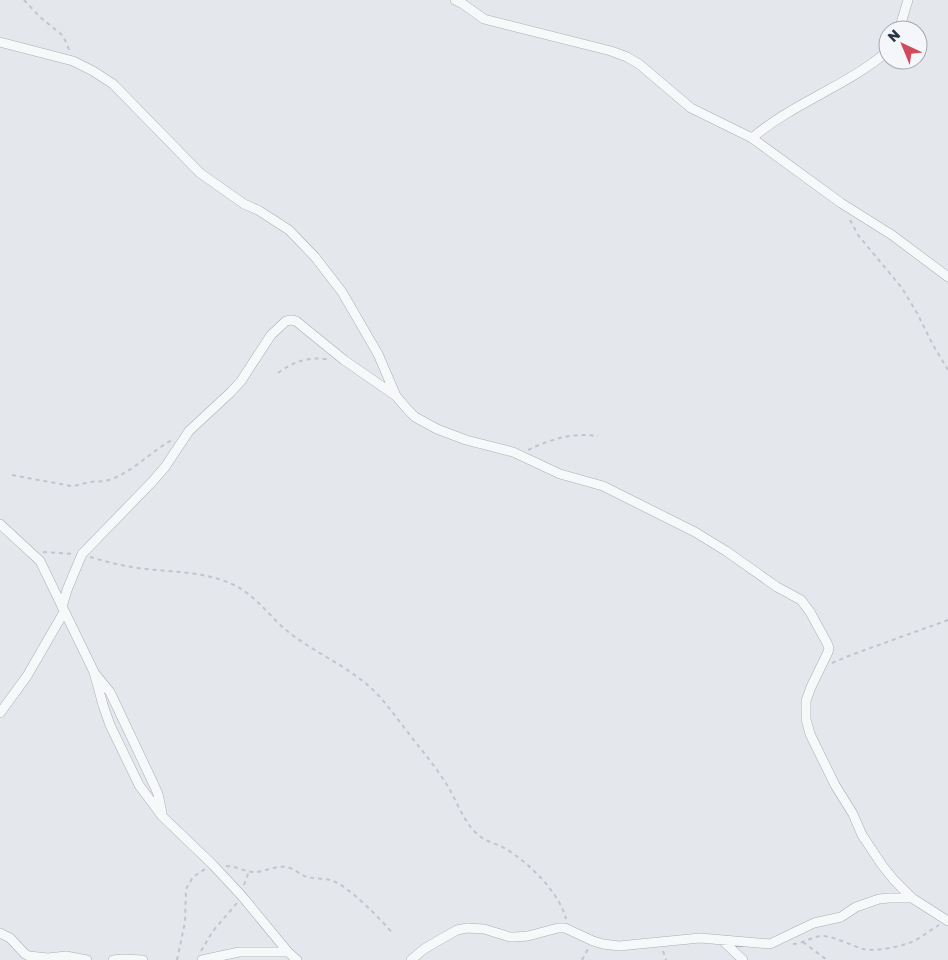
<svg xmlns="http://www.w3.org/2000/svg" width="948" height="960" viewBox="0 0 948 960" font-family="'Golos Text',sans-serif">
	<rect width="100%" height="100%" fill="#e4e7ec"/>
	<g fill="none" stroke-linecap="round" stroke-linejoin="round">
		<defs>
			<path id="street" d="M455 0 463 4 484 19 611 51 627 57 639 64 691 108 752 138 841 203 892 235 948 277
				M899 30 908 0
				M0 42 73 61 93 71 113 84 200 173 244 204 258 210 289 230 315 257 342 292 378 354 396 396 408 410 415 417 437 429 466 440 513 452 560 474 603 486 695 532 726 551 777 587 801 600 810 612 827 643 829 648 828 652 811 687 806 701V719L810 734 835 785 853 814 862 835 882 865 894 880 912 898 948 921
				M752 138C793 103 847 86 888 51
				M0 524 40 561 94 672 103 705 110 725 139 785 162 816 213 865 241 895 288 952 297 960
				M62 607 67 590 82 554 152 482 165 467 189 431 231 392 241 381 271 335 286 321 291 320 296 321 344 360 396 396
				M96 675 110 692 154 785 158 794 162 813
				M0 713 27 676 64 612
				M0 933 10 938 25 954 29 956 48 958 66 956 87 960
				M722 940 743 960
				M113 960 122 959 143 960
				M202 960 239 952H288
				M411 960 424 949 441 939 457 930 467 928 484 929 510 937H515L528 936 558 928H565L593 941 603 944 619 946 700 938 770 944 814 923 841 917 856 907 879 899 889 898H912"/>
		</defs>
		<use href="#street" stroke="#a9aeb7" stroke-width="10"/>
		<path stroke="#c2c5cb" stroke-width="2" stroke-dasharray="4 4" stroke-linecap="butt" d="M24 0 40 17 62 35 66 42 70 52
			M850 220 858 235 902 288 917 313 933 345 948 370
			M278 373C294 361 308 357 327 359
			M528 450C535 447 542 443 550 441 566 435 582 434 598 436
			M12 475 71 486C78 486 83 483 90 482 96 481 103 482 109 480 133 472 150 452 172 440
			M43 552 73 554
			M90 557C108 562 126 567 145 569 175 572 207 572 234 585 257 596 271 619 291 634 320 656 356 670 380 697 392 711 402 725 413 739 425 754 437 769 447 785 457 801 462 819 476 833 486 843 495 842 506 849 529 863 559 892 566 919
			M832 663 851 655 948 620
			M226 866C236 866 243 871 252 872 264 873 275 865 286 867 294 868 300 875 307 877 315 879 325 878 333 881 347 885 384 922 393 934
			M244 885 249 871
			M803 942 827 960
			M793 944C803 944 812 936 823 936 836 937 850 945 863 949 876 952 905 946 916 940 924 935 931 930 939 925
			M201 951 213 931 237 903
			M663 951 666 960
			M177 960 185 922 186 889 193 877 205 869
			M582 960 588 949"/>
		<use href="#street" stroke="#f7f8fa" stroke-width="9"/>
	</g>
	<g transform="translate(903 45) rotate(316)"><circle r="24" fill="#f4f6f9" stroke="#a4a8b1"/>
	<path d="M0-4L9 19L0 12L-9 19Z" fill="#d1495b"/>
	<text y="-8" font-size="14" font-weight="bold" text-anchor="middle" fill="#2b3445">N</text>
	</g>
</svg>
